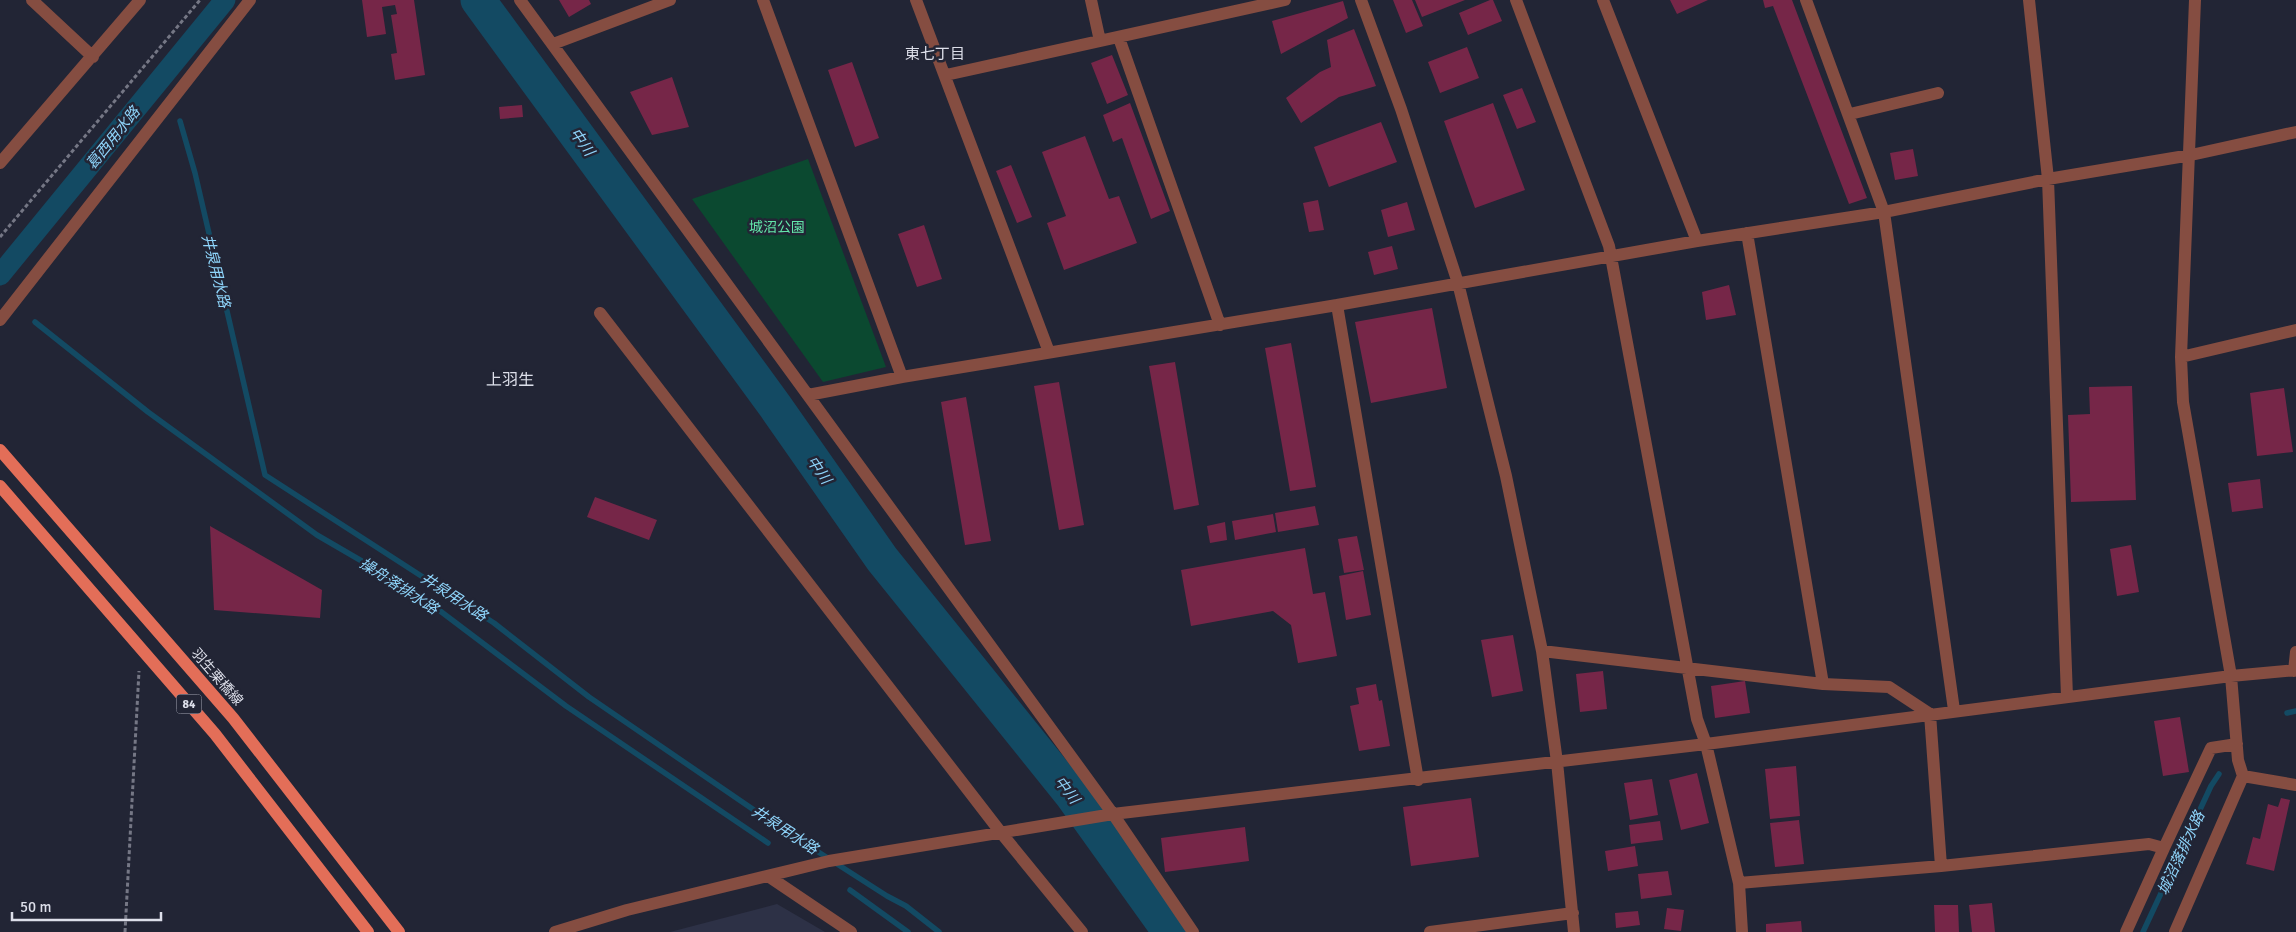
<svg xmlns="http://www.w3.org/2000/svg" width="2296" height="932" viewBox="0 0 2296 932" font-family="Signika,'Noto Sans JP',sans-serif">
	<rect width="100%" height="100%" fill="#222535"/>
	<path fill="#2d3146" d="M777 904 825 932H670Z"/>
	<path fill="#0b4930" d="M808 159 886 367 823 382 692 199Z"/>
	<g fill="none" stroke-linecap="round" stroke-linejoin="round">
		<path stroke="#134a63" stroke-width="5.5" d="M180 121 195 173 265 475 494 623 589 697 770 821 887 896 906 906 939 932
			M35 322 148 412 317 535 415 592 566 706 768 843
			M2287 713 2296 711
			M850 890 908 932
			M2143 932 2211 786 2219 774"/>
		<path stroke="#134a63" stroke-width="21" d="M0 275 225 0"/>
		<path stroke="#134a63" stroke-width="35" d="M478 0 775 406 882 559 1072 795 1170 932"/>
	</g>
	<path fill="#762648" d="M362 0H414L425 75 395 80 391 54 397 53 391 15 397 14 395 5 382 7 386 34 367 37Z
		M559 0H589L591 4 569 17Z
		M1393 0H1412L1423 26 1406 33Z
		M1415 0H1465L1422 17Z
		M1490 0H1493L1502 21 1468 35 1459 13Z
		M1670 0H1708L1677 14Z
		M1763 0H1792L1867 198 1849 204 1773 6 1765 8Z
		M1343 1 1348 18 1281 54 1272 21Z
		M1354 29 1376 86 1339 97 1301 123 1286 98 1320 72 1331 67 1327 40Z
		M1467 47 1479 78 1440 93 1428 62Z
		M1112 55 1128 95 1107 104 1091 63Z
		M852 62 879 138 855 147 828 70Z
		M672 77 689 127 652 135 630 92Z
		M1522 88 1536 122 1517 129 1503 95Z
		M1130 103 1170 211 1151 219 1122 138 1113 142 1103 115Z
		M1493 103 1525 190 1475 208 1444 121Z
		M522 105 523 117 500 119 499 107Z
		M1381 122 1397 162 1329 187 1314 147Z
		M1085 136 1109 199 1119 196 1137 243 1064 270 1047 223 1066 216 1042 152Z
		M1913 149 1918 176 1895 180 1890 153Z
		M1011 165 1032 217 1017 223 996 171Z
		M1318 200 1324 230 1309 232 1303 203Z
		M1407 202 1415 230 1388 237 1381 210Z
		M924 225 942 279 917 287 898 234Z
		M1392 246 1398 269 1374 275 1368 252Z
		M1729 285 1736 315 1706 320 1702 292Z
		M1432 308 1447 388 1371 403 1355 322Z
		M1291 343 1316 487 1290 491 1265 348Z
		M1175 362 1199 505 1174 510 1149 366Z
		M1059 382 1084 525 1059 530 1034 386Z
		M2132 386 2136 500 2071 502 2068 415 2090 414 2089 387Z
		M2284 388 2293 452 2257 456 2250 393Z
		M966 397 991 541 965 545 941 402Z
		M2260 479 2263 508 2232 512 2228 483Z
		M595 497 657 520 649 540 587 517Z
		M1315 506 1319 525 1278 532 1275 513Z
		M1273 514 1276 532 1235 540 1232 521Z
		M1225 522 1227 540 1210 543 1207 526Z
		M210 526 322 590 320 618 214 610Z
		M1357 536 1364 570 1344 573 1338 539Z
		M2131 545 2139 592 2117 596 2110 549Z
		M1305 548 1313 594 1325 592 1337 656 1298 663 1291 625 1273 611 1191 626 1181 570Z
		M1363 571 1371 615 1346 620 1339 576Z
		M1513 635 1523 691 1492 697 1481 640Z
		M1603 671 1607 709 1580 712 1576 674Z
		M1745 681 1750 713 1715 718 1711 686Z
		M1376 684 1379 701 1382 700 1390 746 1359 751 1350 706 1359 704 1356 688Z
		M2180 717 2189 772 2163 776 2154 721Z
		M1796 766 1800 816 1770 819 1765 769Z
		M1697 773 1709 823 1681 830 1669 780Z
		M1652 779 1658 815 1630 820 1624 783Z
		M1471 798 1479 857 1411 866 1403 807Z
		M2281 798 2290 800 2274 871 2246 864 2253 837 2260 839 2268 804 2278 807Z
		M1799 820 1804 864 1775 867 1770 823Z
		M1660 821 1663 840 1631 844 1629 825Z
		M1245 827 1249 861 1165 872 1161 838Z
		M1635 846 1638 866 1608 871 1605 851Z
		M1668 871 1672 895 1641 899 1638 874Z
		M1992 903 1995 932H1972L1969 905Z
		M1934 905H1958L1959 932H1935Z
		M1667 908 1684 910 1681 931 1664 929Z
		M1638 911 1640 925 1616 928 1615 913Z
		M1801 921 1802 932H1766V924Z"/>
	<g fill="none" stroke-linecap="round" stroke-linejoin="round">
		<path stroke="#757785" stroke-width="3" stroke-dasharray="4 2.5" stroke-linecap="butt" d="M0 237 200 0
			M125 932 139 671"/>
		<path stroke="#854d41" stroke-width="12" d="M32 0 93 57
			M520 0 1113 814 1193 932
			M763 0 902 377
			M916 0 1049 352
			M1091 0 1100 41
			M1361 0 1401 109 1458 283 1506 476 1542 651 1557 762 1574 932
			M1516 0 1609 246 1697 719 1706 744 1739 883 1742 932
			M1603 0 1697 241
			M1806 0 1884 212 1954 710
			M2029 0 2048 179 2067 697
			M1119 38 1220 325
			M553 44 670 0
			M946 75 1285 0
			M1850 114 1938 93
			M0 163 140 0
			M1747 233 1823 684
			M1337 305 1418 780
			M600 313 1002 834 1082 932
			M0 320 250 0
			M2181 357 2296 330
			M808 395 902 377 1337 305 1697 241 1884 212 2048 179 2191 155 2296 132
			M1542 651 1823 684 1889 687 1930 714 1941 866
			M2294 671 2296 652
			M2243 776 2296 785
			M768 876 851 932
			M1739 883 1941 866 2149 844 2164 848 2211 748 2237 744
			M555 932 627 910 829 861 1113 814 1706 744 2231 676 2296 670
			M1430 932 1573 913
			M2126 932 2164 848
			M2175 932 2243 776 2238 760 2231 676 2183 402 2181 357 2195 0"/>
		<path stroke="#e36e58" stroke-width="12" d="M0 450 233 718 399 932
			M0 486 215 734 368 932"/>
	</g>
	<g text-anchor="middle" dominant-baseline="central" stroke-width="5" stroke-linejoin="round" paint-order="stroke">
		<rect fill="#222535" stroke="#a5a7b4" stroke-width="1" x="176.5" y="694.5" width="25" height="19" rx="4"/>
		<g font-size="12" font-weight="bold" fill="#dddfea">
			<text x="189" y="704">84</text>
		</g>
		<g font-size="14" fill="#63e7aa" stroke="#222535">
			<text x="777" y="227">城沼公園</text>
		</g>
		<g font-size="14" fill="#dddfea" stroke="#222535">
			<text transform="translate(217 677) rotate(49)">羽生栗橋線</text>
		</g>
		<g font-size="15" fill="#dddfea" stroke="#222535">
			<text x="935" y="54">東七丁目</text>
		</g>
		<g font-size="15" font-style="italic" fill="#8ed4fa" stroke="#222535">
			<text transform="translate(113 138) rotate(-51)">葛西用水路</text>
			<text transform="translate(582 142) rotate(54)">中川</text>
			<text transform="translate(216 271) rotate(76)">井泉用水路</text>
			<text transform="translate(819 470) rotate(55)">中川</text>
			<text transform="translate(399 586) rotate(33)">操舟落排水路</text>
			<text transform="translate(454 597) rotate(33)">井泉用水路</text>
			<text transform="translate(1067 790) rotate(52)">中川</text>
			<text transform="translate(785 830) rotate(33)">井泉用水路</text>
			<text transform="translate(2181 853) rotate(-65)">城沼落排水路</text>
		</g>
		<g font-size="16" fill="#dddfea" stroke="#222535">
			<text x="510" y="380">上羽生</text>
		</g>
	</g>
	<path d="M12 912v8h149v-8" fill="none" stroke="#dddfea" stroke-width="2.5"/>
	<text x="20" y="912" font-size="15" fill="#dddfea" stroke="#222535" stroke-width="4" paint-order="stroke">50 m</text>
</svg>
